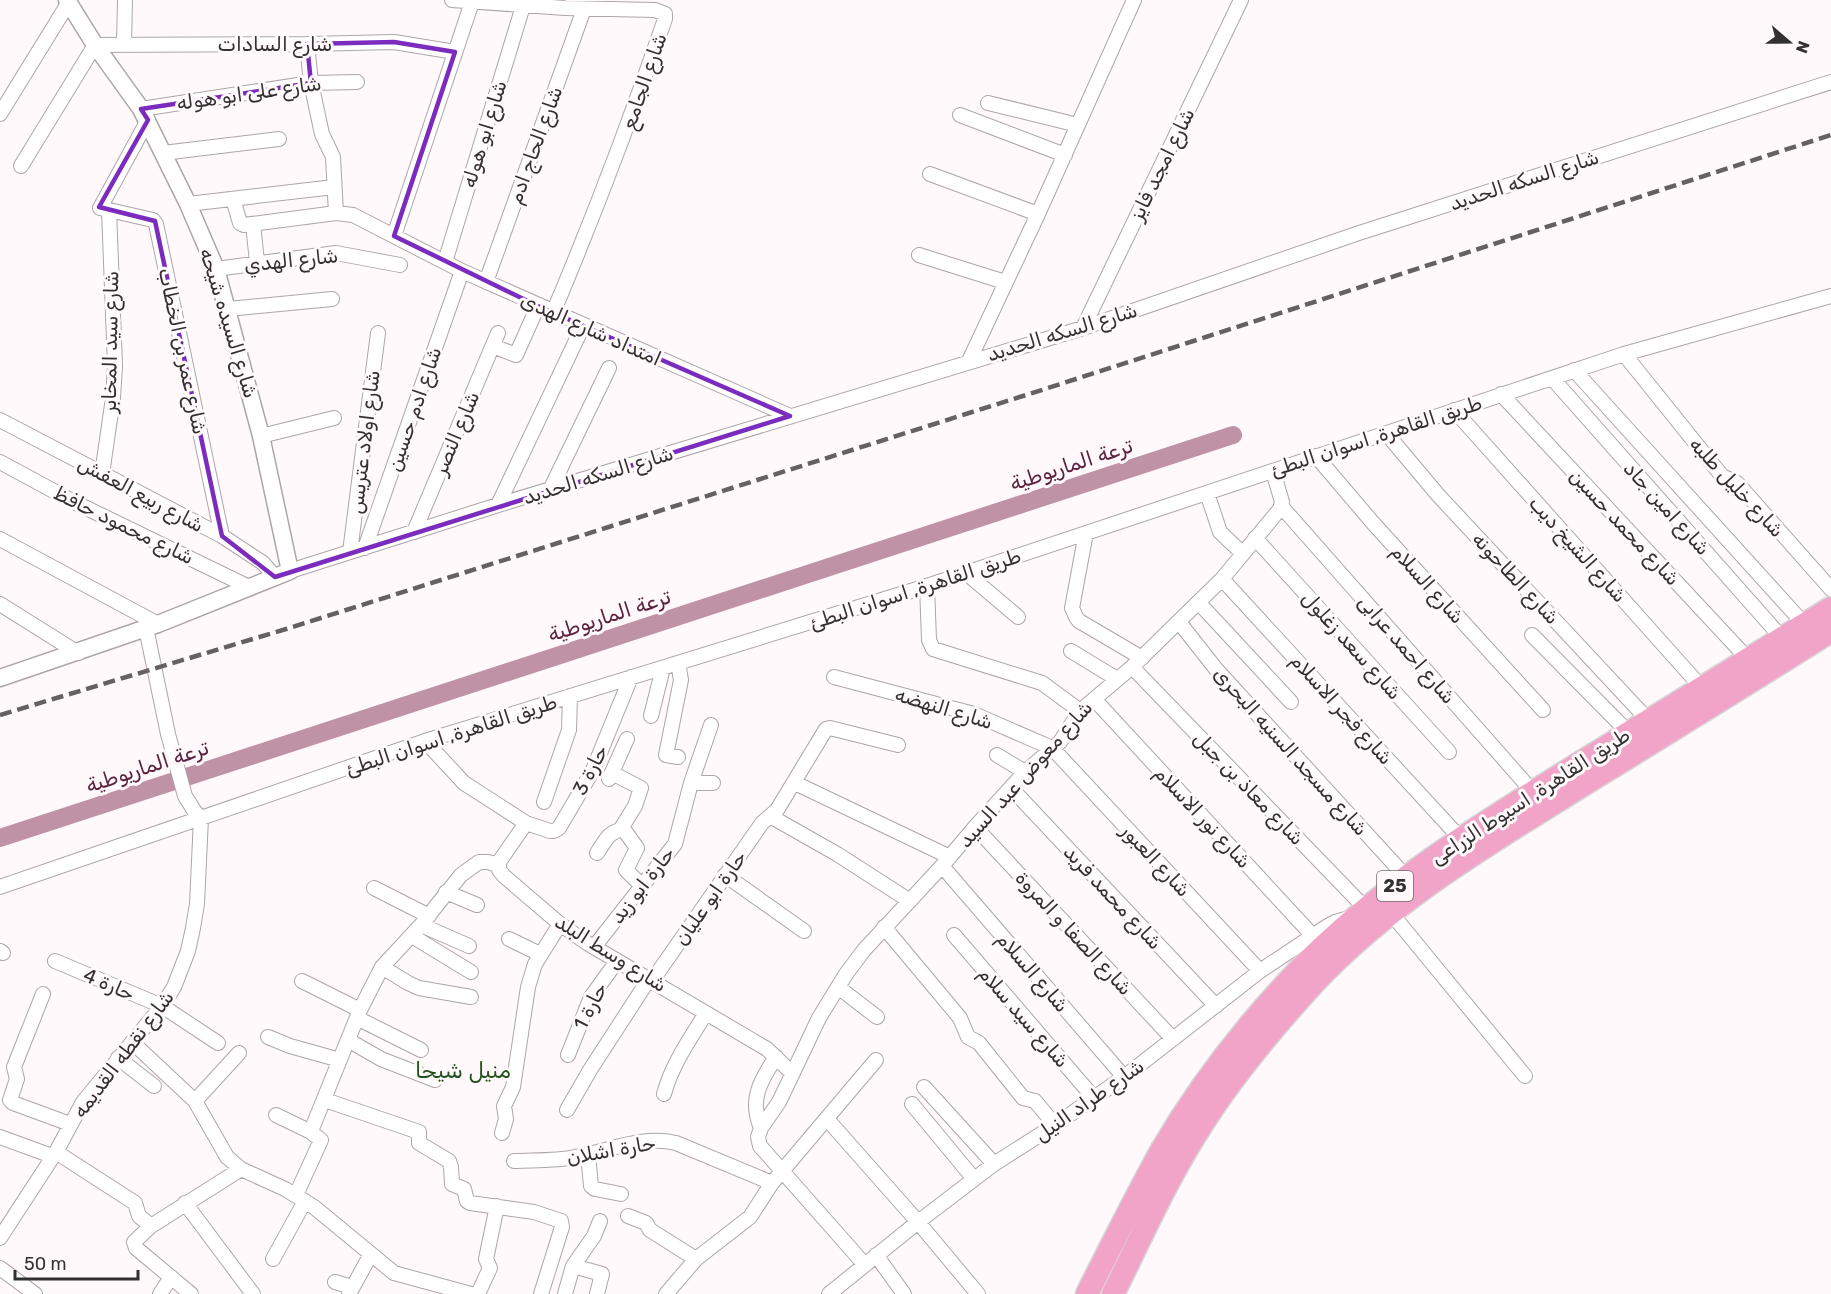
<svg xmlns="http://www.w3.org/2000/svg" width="1831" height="1294" viewBox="0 0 1831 1294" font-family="Rubik,Vazirmatn,sans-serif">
	<rect width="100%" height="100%" fill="#fff9fb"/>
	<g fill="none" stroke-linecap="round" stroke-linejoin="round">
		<path stroke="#bf92a6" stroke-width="18" d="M0 838 1233 435"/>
		<defs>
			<path id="minor" d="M452 0 565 8 655 10 665 14V19C631 118 594 216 553 313
				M124 44 125 0
				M307 44 311 83 322 134 333 157 336 213
				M988 103 1078 125
				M141 109 311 83 357 82
				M0 114 69 2
				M960 115 1065 155
				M148 120 100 208 153 220 156 224 222 536
				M163 153 279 139
				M21 166 95 45 307 44 394 42 455 52
				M930 174 1038 214
				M233 199 240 223 244 225 336 213 353 215 462 271 790 416
				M188 204 334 187
				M253 224 257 262
				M394 236 472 2
				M919 255 1005 282
				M445 262 523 6
				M216 269 336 253 400 265
				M486 282 584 9
				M228 309 332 299
				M1083 328 1241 0
				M493 346 516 355 538 306
				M1624 354 1722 476 1737 483 1831 589
				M969 361 1038 214 1134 0
				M1574 370 1804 624
				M1552 378 1782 638
				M1501 394 1748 659
				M1454 410 1702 688
				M0 420 222 536 263 563 275 577
				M1386 433 1438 495 1649 721
				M261 436 334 418
				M1316 456 1373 523 1543 710
				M0 462 74 502 249 587
				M102 474 113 398 115 366 109 210
				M550 490 609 368
				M1207 493 1220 532 1242 553
				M498 505 583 326
				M1281 506 1533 792
				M414 532 498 333
				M1086 533 1072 608 1076 617 1079 621 1142 658
				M1255 538 1449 752
				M0 539 158 624
				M365 548 462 271
				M350 552 378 333
				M290 571 498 505 1083 328 1359 233 1831 82
				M966 573 1018 617
				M1222 579 1461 839
				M927 586 929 640 933 649 1042 683 1080 711
				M1199 603 1291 702
				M0 604 78 653
				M1179 622 1216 669 1406 877
				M1532 635 1629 733
				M1071 651 1117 679
				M1132 667 1366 909
				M834 677 974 714 1052 748 1260 971
				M1094 699 1313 936
				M651 716 663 668
				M425 741 464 783 526 823 499 862V870L504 876 560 924 587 943 767 1049 792 1073
				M997 755 1025 772
				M678 757 666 755 681 680 678 663
				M612 773 641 788 635 806 622 827 637 848 626 870 641 885
				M609 779 627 739
				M691 783H713
				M795 783 950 857
				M1011 788 1216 1006
				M544 802 569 730 570 696
				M770 816 837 854 910 901
				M526 823 550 831H554L559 828 593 770 631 677
				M975 827 1173 1039
				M597 853C604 843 609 830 623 830
				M942 866 1124 1077
				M725 875 804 931
				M0 887 425 741 927 586 1624 354 1831 296
				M374 888 429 916
				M446 892 477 905
				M1391 913 1525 1076
				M421 925 469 946
				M884 927 960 1018 968 1037 979 1043 1023 1098 1035 1101 1055 1125
				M954 935 1094 1098
				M412 936 471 972
				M509 939 540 954
				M594 947 675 844 691 783 711 725
				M0 951 3 953
				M55 961 162 1006 218 1043
				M382 967 408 983 419 988 471 997
				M302 981 360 1010
				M652 981 762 823 777 810 826 729 830 728 898 745
				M838 987 877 1017
				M43 994 14 1067 17 1079 10 1100 13 1103 70 1124
				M357 1018 421 1050
				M268 1037 290 1046 340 1060
				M348 1040 381 1059 435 1080
				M132 1042 195 1101 227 1157 241 1169 285 1189 314 1207 394 1273 471 1294
				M568 1055 591 997 617 961
				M118 1058 154 1086
				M924 1087 994 1164
				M664 1094C672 1064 690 1039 706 1013
				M325 1100 419 1132V1143L449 1161 451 1167 452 1184 464 1189 467 1201 470 1203 534 1212 561 1221 562 1227 541 1294
				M195 1101 239 1053
				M912 1104 974 1179
				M567 1110 590 1070 649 979
				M276 1115 311 1132
				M827 1119 918 1222 978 1294
				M761 1128C749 1100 760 1081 776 1057
				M502 1133 506 1119 504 1106 513 1087 528 987 535 964 560 924
				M0 1137 52 1156
				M56 1152 135 1203 139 1216 151 1226
				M588 1154 591 1186 595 1189 621 1194
				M514 1161C534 1160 556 1161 575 1157 609 1151 642 1135 676 1143L772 1183
				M296 1195 321 1140 312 1133 311 1131 360 1010 382 967 421 925 461 875 479 862H488L498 865
				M185 1203 253 1294
				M628 1216 646 1223 650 1230 696 1259
				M0 1238 56 1152 83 1102 162 1006 174 987 188 951 193 928 197 904 201 818 195 812 185 796 168 734 146 628
				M876 1255 904 1294
				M273 1259 305 1201
				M865 1265 760 1146 758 1137 761 1128 779 1102 819 1018 846 974 864 950 942 866 975 827 1025 772 1060 742 1080 711 1132 667 1222 579 1280 509 1282 502 1273 471
				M573 1266 602 1274 597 1294
				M0 1268 35 1294
				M335 1282 352 1287
				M160 1294 171 1277
				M191 1294 136 1248 134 1242 151 1226 241 1169
				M349 1294 371 1254
				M478 1294 490 1268 486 1259 497 1206
				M565 1294 573 1266 594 1236 600 1221
				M666 1294 696 1259 750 1217 772 1183 876 1060
				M829 1294 918 1222 994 1164 1055 1125 1124 1077 1260 971 1326 927 1335 922 1349 918"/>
			<path id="tertiary" d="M0 678 158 624 290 571 261 436 216 269 188 204 141 109 95 45 67 0"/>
			<path id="trunk" d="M1087 1294C1111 1246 1135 1198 1161 1151 1199 1086 1247 1024 1299 970 1387 880 1495 815 1601 750 1678 703 1754 655 1831 608
				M1113 1294C1140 1240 1164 1185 1196 1134 1229 1080 1271 1030 1313 984 1388 904 1483 847 1575 790 1661 737 1746 685 1831 631"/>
		</defs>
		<use href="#minor" stroke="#aea5a8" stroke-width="16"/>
		<use href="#tertiary" stroke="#aea5a8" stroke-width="19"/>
		<use href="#trunk" stroke="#d6d6d6" stroke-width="25"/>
		<use href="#minor" stroke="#fff" stroke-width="14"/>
		<use href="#tertiary" stroke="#fff" stroke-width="16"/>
		<use href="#trunk" stroke="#f2a4c8" stroke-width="22"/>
		<path stroke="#656162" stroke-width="4.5" stroke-dasharray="12 6" stroke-linecap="butt" d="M0 715 286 629 1045 389 1831 135"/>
	</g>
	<path fill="none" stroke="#7b2cbf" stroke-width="4.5" stroke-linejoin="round" d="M394 42 455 52 394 236 538 306 790 416 275 577 222 536 155 221 99 207 148 120 141 109 311 83 307 44Z"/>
	<g text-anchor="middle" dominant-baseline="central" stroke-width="6" stroke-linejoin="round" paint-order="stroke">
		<rect fill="#fff9fb" stroke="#706c6e" stroke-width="1.5" x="1377" y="871" width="36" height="30" rx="4.5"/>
		<g font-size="18" font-weight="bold" fill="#333031">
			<text x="1395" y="886">25</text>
		</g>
		<g font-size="20" fill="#333031" stroke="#fff9fb">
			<text x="275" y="44">شارع السادات</text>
			<text transform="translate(644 81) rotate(-71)">شارع الجامع</text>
			<text transform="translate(249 93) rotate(-8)">شارع على ابو هوله</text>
			<text transform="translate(484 134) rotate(-73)">شارع ابو هوله</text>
			<text transform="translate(535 145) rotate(-70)">شارع الحاج ادم</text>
			<text transform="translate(1162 164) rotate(-64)">شارع امجد فايز</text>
			<text transform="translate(1524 180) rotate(-18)">شارع السكه الحديد</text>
			<text transform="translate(291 260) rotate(-6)">شارع الهدي</text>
			<text transform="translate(229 323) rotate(73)">شارع السيده شيحه</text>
			<text transform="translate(591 329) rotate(24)">امتداد شارع الهدى</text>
			<text transform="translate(1062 332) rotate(-17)">شارع السكه الحديد</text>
			<text transform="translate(110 342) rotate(-89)">شارع سيد المخابر</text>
			<text transform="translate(183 351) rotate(78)">شارع عمر بن الخطاب</text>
			<text transform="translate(414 409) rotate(-71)">شارع ادم حسين</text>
			<text transform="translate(456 433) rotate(-67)">شارع النصر</text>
			<text transform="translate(1376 436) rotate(-18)">طريق القاهرة, اسوان البطئ</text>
			<text transform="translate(364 442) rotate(-83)">شارع اولاد عتريس</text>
			<text transform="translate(598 475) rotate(-17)">شارع السكه الحديد</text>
			<text transform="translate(1737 487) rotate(47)">شارع خليل طلبه</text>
			<text transform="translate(141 494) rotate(28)">شارع ربيع العفش</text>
			<text transform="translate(1667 508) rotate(48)">شارع امين جاد</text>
			<text transform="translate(124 525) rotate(26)">شارع محمود حافظ</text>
			<text transform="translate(1625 527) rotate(47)">شارع محمد حسين</text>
			<text transform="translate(1578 549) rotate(48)">شارع الشيخ ديب</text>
			<text transform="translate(1516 578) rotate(47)">شارع الطاحونه</text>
			<text transform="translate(1428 584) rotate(48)">شارع السلام</text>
			<text transform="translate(915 589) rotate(-18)">طريق القاهرة, اسوان البطئ</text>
			<text transform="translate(1352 645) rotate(48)">شارع سعد زغلول</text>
			<text transform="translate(1407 649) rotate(49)">شارع احمد عرابى</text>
			<text transform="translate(944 708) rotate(17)">شارع النهضه</text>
			<text transform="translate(1342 709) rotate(48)">شارع فجر الاسلام</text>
			<text transform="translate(451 735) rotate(-18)">طريق القاهرة, اسوان البطئ</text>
			<text transform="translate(1291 751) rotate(48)">شارع مسجد السنيه البحرى</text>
			<text transform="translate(590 770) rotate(-63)">حارة 3</text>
			<text transform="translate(1025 774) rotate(-48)">شارع معوض عبد السيد</text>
			<text transform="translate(1249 788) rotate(46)">شارع معاذ بن جبل</text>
			<text transform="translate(1530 796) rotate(-33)">طريق القاهرة, اسيوط الزراعى</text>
			<text transform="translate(1203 817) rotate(47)">شارع نور الاسلام</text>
			<text transform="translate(1156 860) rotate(47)">شارع العبور</text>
			<text transform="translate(642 885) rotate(-52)">حارة ابو زيد</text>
			<text transform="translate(1113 897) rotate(47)">شارع محمد فريد</text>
			<text transform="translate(710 898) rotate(-55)">حارة ابو عليان</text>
			<text transform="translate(1074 933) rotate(47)">شارع الصفا و المروة</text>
			<text transform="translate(611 953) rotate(32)">شارع وسط البلد</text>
			<text transform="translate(1033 972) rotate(49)">شارع السلام</text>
			<text transform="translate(109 984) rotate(23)">حارة 4</text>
			<text transform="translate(590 1006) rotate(-63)">حارة 1</text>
			<text transform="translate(1024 1017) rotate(49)">شارع سيد سلام</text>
			<text transform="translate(123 1054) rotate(-53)">شارع نقطه القديمه</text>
			<text transform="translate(1089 1100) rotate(-35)">شارع طراد النيل</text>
			<text transform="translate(611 1150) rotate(-10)">حارة اشلان</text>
		</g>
		<g font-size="21" font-style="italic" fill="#5b233f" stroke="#fff9fb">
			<text transform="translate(1071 464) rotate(-18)">ترعة الماريوطية</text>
			<text transform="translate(609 615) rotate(-18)">ترعة الماريوطية</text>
			<text transform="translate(147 766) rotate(-18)">ترعة الماريوطية</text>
		</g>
		<g font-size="22" fill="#22521b" stroke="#fff9fb">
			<text x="463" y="1070">منيل شيحا</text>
		</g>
	</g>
	<g transform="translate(1789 42) rotate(110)" stroke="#fff9fb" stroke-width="4.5" paint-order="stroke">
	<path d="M0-4.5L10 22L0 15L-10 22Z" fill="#333031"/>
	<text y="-9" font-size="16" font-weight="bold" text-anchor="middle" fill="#333031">N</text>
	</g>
	<path d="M15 1270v9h123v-9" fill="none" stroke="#333031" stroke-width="3"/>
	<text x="24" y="1270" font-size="18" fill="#333031" stroke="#fff9fb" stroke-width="4.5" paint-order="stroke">50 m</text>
</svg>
